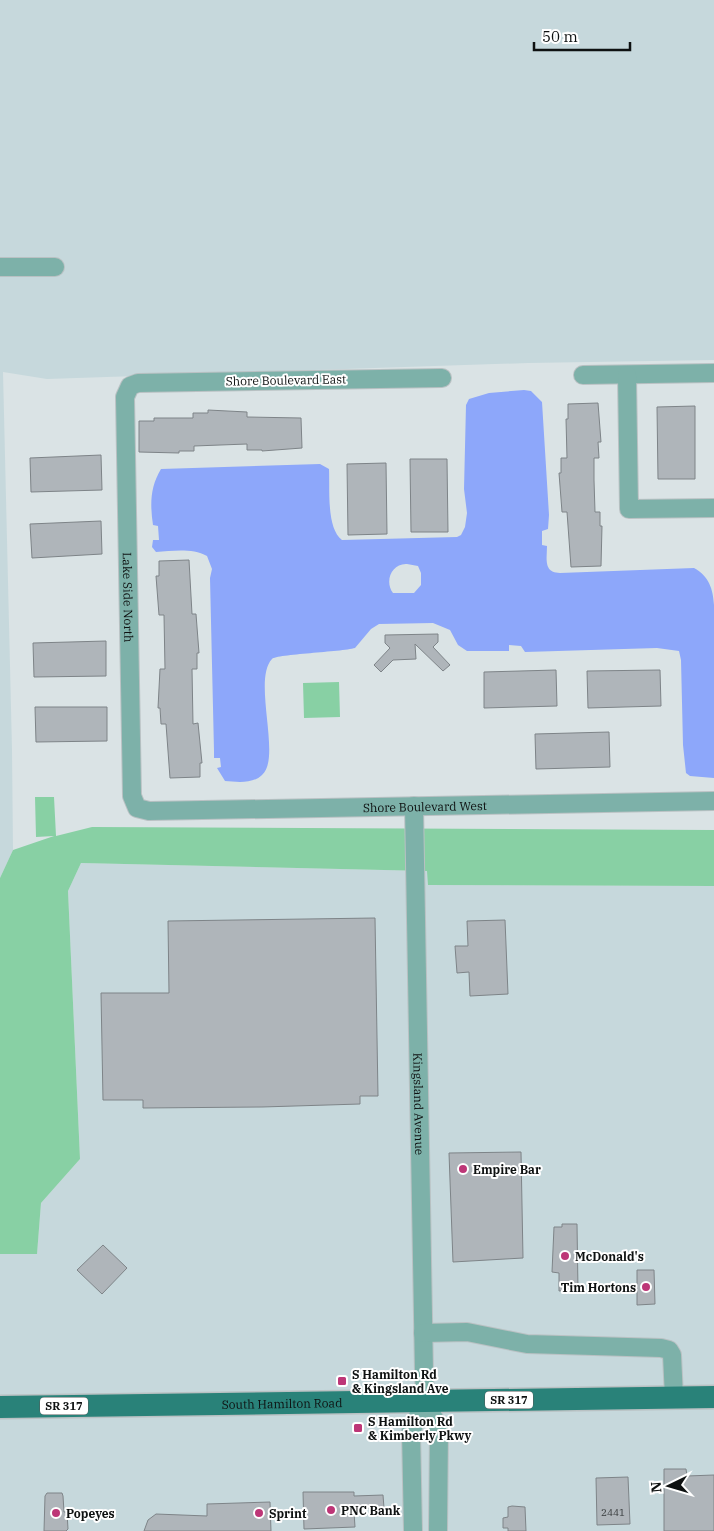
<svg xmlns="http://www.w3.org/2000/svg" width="714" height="1531" viewBox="0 0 714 1531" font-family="'IBM Plex Serif',serif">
	<rect width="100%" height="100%" fill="#dae3e5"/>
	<path fill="#c6d8dc" d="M0 0H714V360L528 363 47 379 3 372 12 750 13 850 0 878Z
		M81 863 428 871 429 885 714 886V1531H0V1254L37 1253 41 1203 80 1159 68 891Z"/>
	<path fill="#88d0a4" d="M339 682 340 717 304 718 303 683Z
		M35 797H54L56 836 92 827 714 830V886L428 885 427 871 81 863 68 891 80 1159 41 1203 37 1254H0V878L13 850 54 836 36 837Z"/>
	<path fill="#8da7fa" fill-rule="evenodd" d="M524 390 531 391 542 402 549 515 548 529 542 531V545L547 546C547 558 543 573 560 573L694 568C709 576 713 589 714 605V778L690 776 686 773 683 745 681 660 679 651 657 648 525 652 521 646 509 645V651H467L458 645 450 630 433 623 379 624 371 629 355 648C341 652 277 654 272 659 252 680 282 758 262 775 253 784 237 782 225 781L217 768 221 767 220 758H214V751L210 578 212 569 207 556C192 548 173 551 156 552L152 547 153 540H159L158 526 153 525C150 505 150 487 161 469L320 464 329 469C330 488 326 528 342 540L457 537 461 535 465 527 467 513 464 489 466 405 469 399 489 393ZM407 564 418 566 421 573V585L414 593H393C384 581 392 563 407 564Z"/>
	<path fill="#afb5ba" stroke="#7e8488" d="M598 403 601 442H598L599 458H594V480L595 512H600V526H602L601 566 571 567 567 512H562L559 473H561V458H567L566 419H568V404Z
		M695 406V479H658L657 407Z
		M208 410 247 412V417L301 418 302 448 262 451V450H247V444L194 446V451H179V453L139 452V421H154V418H193V413H208Z
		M101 455 102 490 31 492 30 458Z
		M410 459H447L448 532H411Z
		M386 463 387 534 348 535 347 464Z
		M101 521 102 554 32 558 30 524Z
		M189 560 192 614H196L199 653H197V669H192L193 724 198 723 202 763H200V777L170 778 166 724H161L160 708H158L160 669H165L164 615H159L156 576H159V561Z
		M438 634V642L433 647 450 665 443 671 415 644 416 659 393 660 381 672 374 665 390 648 385 643V635Z
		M106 641V676L34 677 33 643Z
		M556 670 557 706 484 708V672Z
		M660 670 661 706 588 708 587 671Z
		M35 707H107V741L36 742Z
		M609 732 610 767 536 769 535 734Z
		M375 918 378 1096H360V1104L262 1107 143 1108V1100H103L101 993H169L168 921Z
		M505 920 508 994 470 996 469 972 457 973 455 946H468L467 921Z
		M521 1152 523 1258 453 1262 449 1153Z
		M562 1224H577L578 1290 559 1291V1273L552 1272 554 1227H562Z
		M103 1245 127 1268 102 1294 77 1270Z
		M637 1270H654L655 1304 637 1305Z
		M664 1469H686L687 1476 714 1475V1531H664Z
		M628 1477 630 1524 597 1525 596 1478Z
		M303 1492H354V1496L383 1495 384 1508H358V1512H354L355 1527 304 1529Z
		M47 1493H62L63 1496 64 1512H67L68 1529 66 1531H44L45 1496Z
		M270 1502 271 1531H144L148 1520 156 1514 207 1516V1504Z
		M512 1506 525 1507 526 1531H508V1528H503V1518L508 1517V1507Z"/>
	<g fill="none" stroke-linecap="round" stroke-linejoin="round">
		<defs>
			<g id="minor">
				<path d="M0 267H55"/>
				<path d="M583 375 714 373"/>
				<path d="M627 375 629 509 714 508"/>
				<path id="s1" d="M442 378 138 383 130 386 125 397 132 796 137 808 149 811 714 801"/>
				<path id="s2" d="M414 806 424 1373 425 1401 439 1428 438 1531"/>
				<path d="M423 1333 467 1332 527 1344 661 1348 669 1350 672 1355 674 1397"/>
				<path d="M413 1531 411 1431 425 1401"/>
			</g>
			<g id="major">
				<path id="s3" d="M0 1407 714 1397"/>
			</g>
		</defs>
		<use href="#minor" stroke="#b9c1c3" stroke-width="20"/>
		<use href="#major" stroke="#b9c1c3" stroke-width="25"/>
		<use href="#minor" stroke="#7db1a9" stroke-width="18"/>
		<use href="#major" stroke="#298279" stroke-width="22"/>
	</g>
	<g fill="#bd3677" stroke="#fff" stroke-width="2">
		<circle cx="463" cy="1169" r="5"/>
		<circle cx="565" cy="1256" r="5"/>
		<circle cx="646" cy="1287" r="5"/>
		<rect x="337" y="1376" width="10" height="10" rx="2.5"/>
		<rect x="353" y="1423" width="10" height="10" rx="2.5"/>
		<circle cx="331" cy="1510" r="5"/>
		<circle cx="56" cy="1513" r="5"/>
		<circle cx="259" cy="1513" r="5"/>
	</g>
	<g text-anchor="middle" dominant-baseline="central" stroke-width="4" stroke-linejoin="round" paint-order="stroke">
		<g font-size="10" fill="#363a3b">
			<text x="613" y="1512">2441</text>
		</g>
		<g fill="#fff" stroke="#565858" stroke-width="1">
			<rect x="485" y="1391.5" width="48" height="17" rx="4"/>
			<rect x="40" y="1397.5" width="48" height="17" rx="4"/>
		</g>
		<g font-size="11" font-weight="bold" fill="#0e1111">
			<text x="509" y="1400">SR 317</text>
			<text x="64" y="1406">SR 317</text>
		</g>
		<g font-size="12" fill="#0e1111" stroke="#fff">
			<text transform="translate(286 380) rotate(-1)">Shore Boulevard East</text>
			<text stroke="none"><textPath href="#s1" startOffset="525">Lake Side North</textPath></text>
			<text stroke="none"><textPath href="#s1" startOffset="1025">Shore Boulevard West</textPath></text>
			<text stroke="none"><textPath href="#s2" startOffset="298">Kingsland Avenue</textPath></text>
			<text stroke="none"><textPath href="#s3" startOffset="282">South Hamilton Road</textPath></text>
		</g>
		<g font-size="12" font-weight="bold" fill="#0e1111" stroke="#fff" text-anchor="start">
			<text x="473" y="1169">Empire Bar</text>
			<text x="575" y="1256">McDonald's</text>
			<text x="636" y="1287" text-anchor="end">Tim Hortons</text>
			<text x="352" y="1374">S Hamilton Rd<tspan x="352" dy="14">&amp; Kingsland Ave</tspan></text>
			<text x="368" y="1421">S Hamilton Rd<tspan x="368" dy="14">&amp; Kimberly Pkwy</tspan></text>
			<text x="341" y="1510">PNC Bank</text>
			<text x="66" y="1513">Popeyes</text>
			<text x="269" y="1513">Sprint</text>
		</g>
	</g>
	<g transform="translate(669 1486) rotate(265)" stroke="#ffffff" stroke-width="4" paint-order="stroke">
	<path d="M0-4L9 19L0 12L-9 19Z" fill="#0e1111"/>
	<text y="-8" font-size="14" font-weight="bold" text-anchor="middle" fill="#0e1111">N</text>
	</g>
	<path d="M534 42v8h96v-8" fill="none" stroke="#0e1111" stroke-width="2.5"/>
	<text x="542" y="42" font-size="15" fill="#0e1111" stroke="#ffffff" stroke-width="4" paint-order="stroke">50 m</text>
</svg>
